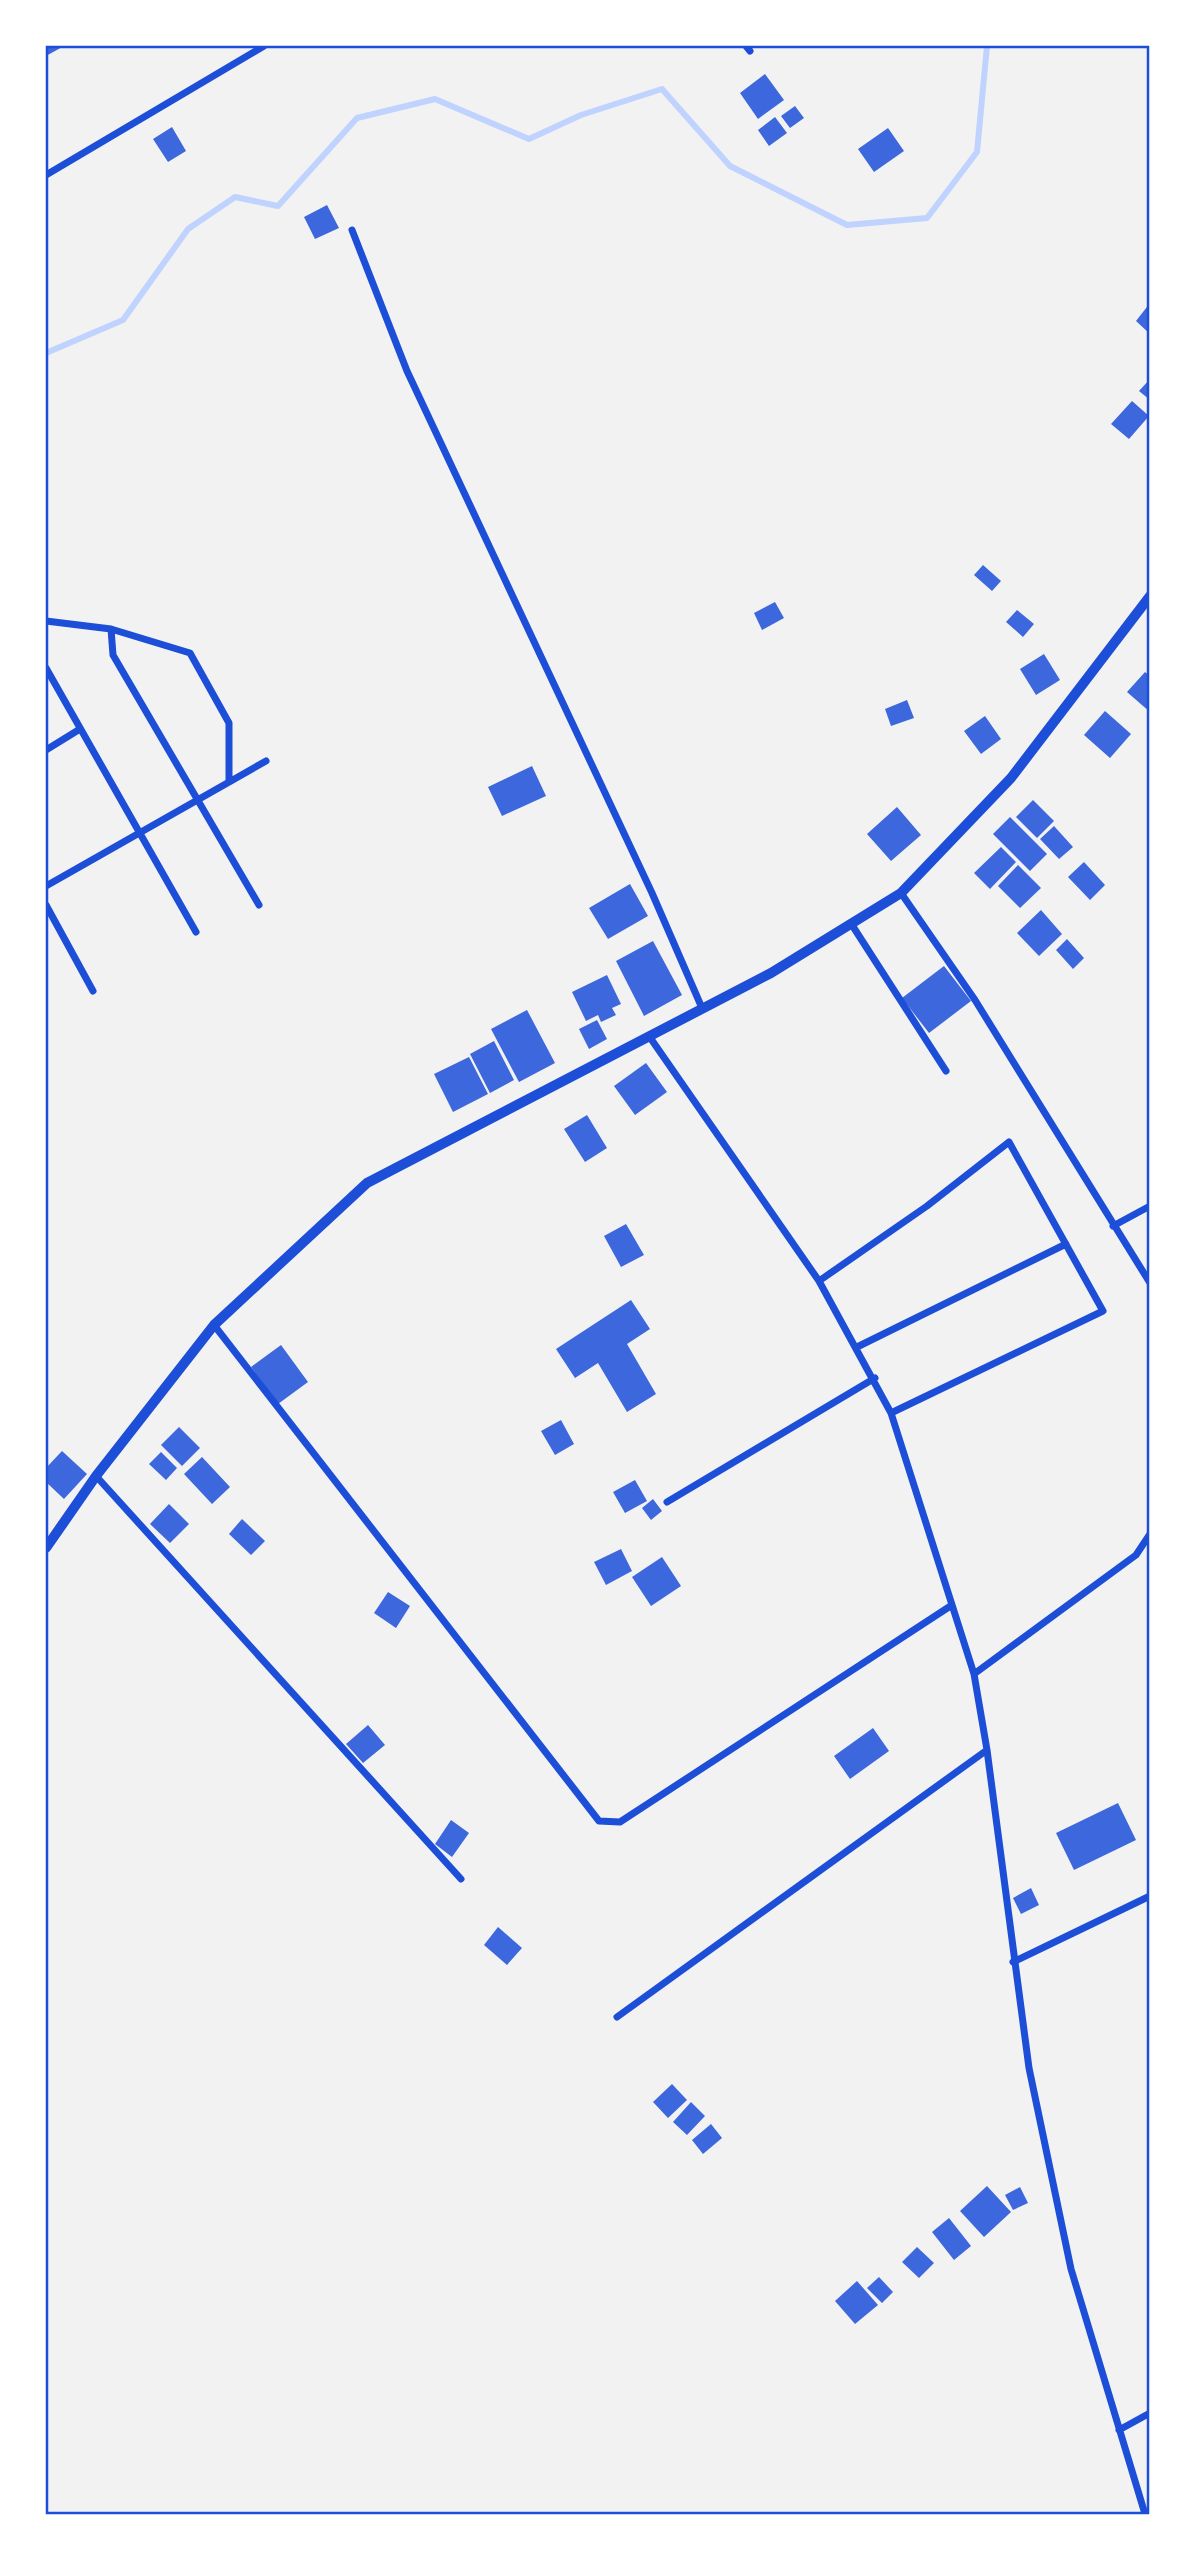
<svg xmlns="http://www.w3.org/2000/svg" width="1195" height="2560" viewBox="0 0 1195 2560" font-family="Karla,sans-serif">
	<rect width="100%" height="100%" fill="#f2f2f2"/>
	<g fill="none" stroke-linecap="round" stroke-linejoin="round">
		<path stroke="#bfd3fe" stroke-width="6" d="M46 353 123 320 188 229 235 197 278 206 357 118 435 99 529 139 581 115 662 89 730 166 847 225 927 218 977 152 987 46"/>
	</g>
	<path fill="#3d67dc" d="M46 46H64L46 56Z
		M765 74 784 100 758 119 740 93Z
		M795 106 804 118 790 128 781 116Z
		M775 117 787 133 769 146 758 130Z
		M172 127 186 151 168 162 153 139Z
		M888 128 904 151 874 172 858 149Z
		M327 205 339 228 315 239 304 217Z
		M1150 303V334L1136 321Z
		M1150 379V400L1139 391Z
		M1132 401 1149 416 1129 439 1111 424Z
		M983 565 1001 581 992 591 974 575Z
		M775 602 784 618 762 630 754 613Z
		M1017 610 1034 624 1023 637 1006 622Z
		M1044 654 1060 680 1036 695 1020 669Z
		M1145 672 1150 676V712L1127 692Z
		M907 700 914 718 891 726 885 709Z
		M1105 711 1131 734 1110 758 1084 735Z
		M985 716 1001 739 981 754 964 731Z
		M532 766 546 796 502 816 488 787Z
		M1033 800 1054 821 1037 838 1016 817Z
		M897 807 921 835 891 861 867 834Z
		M1010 817 1047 854 1030 871 993 834Z
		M1054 826 1073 847 1059 859 1040 839Z
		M1001 847 1016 862 990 889 974 873Z
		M1084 862 1105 885 1090 900 1068 877Z
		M1018 865 1041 888 1020 908 998 886Z
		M630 884 648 916 608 939 589 908Z
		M1041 910 1062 934 1039 956 1017 933Z
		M1067 939 1084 958 1073 969 1056 950Z
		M653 941 682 995 644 1016 616 961Z
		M944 966 971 1001 929 1033 902 998Z
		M607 975 621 1004 612 1008 616 1015 601 1022 598 1015 586 1021 572 992Z
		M527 1010 555 1063 519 1082 491 1029Z
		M597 1020 607 1039 589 1049 579 1029Z
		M494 1041 514 1080 490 1093 470 1054Z
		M469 1057 488 1094 453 1112 434 1074Z
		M646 1063 667 1092 635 1115 614 1086Z
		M587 1115 607 1148 585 1162 564 1129Z
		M626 1224 644 1255 621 1267 604 1236Z
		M631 1300 650 1329 627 1344 656 1394 627 1412 598 1363 575 1378 556 1349Z
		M281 1345 308 1382 278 1404 251 1367Z
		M561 1420 574 1444 555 1455 541 1431Z
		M179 1427 200 1448 182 1466 161 1445Z
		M62 1451 87 1474 64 1499 46 1482V1468Z
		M161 1452 177 1468 166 1480 149 1464Z
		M202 1457 230 1487 212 1504 184 1474Z
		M635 1480 647 1501 625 1513 613 1492Z
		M653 1499 662 1511 651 1520 642 1508Z
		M169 1504 189 1524 170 1543 150 1524Z
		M242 1519 265 1541 251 1555 229 1534Z
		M621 1549 632 1571 606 1585 594 1562Z
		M662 1557 681 1586 651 1606 632 1577Z
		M388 1592 410 1606 396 1628 374 1613Z
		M368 1725 385 1745 363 1763 346 1744Z
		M873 1728 889 1751 850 1779 834 1756Z
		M1118 1803 1136 1840 1074 1870 1056 1833Z
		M451 1820 469 1833 452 1857 435 1844Z
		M1031 1888 1039 1905 1021 1914 1013 1898Z
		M498 1927 522 1948 507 1965 484 1945Z
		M672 2084 687 2100 668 2118 653 2102Z
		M691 2102 705 2116 687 2135 673 2122Z
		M711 2124 722 2138 703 2154 692 2140Z
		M987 2186 1011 2212 984 2237 960 2211Z
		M1020 2187 1028 2203 1013 2210 1005 2195Z
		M949 2218 971 2246 954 2260 932 2232Z
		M917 2247 934 2263 919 2278 902 2262Z
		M879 2277 893 2292 882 2303 867 2288Z
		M857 2281 878 2305 855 2324 835 2301Z"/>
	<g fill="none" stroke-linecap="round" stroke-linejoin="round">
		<path stroke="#1d4ed8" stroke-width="7" d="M746 46 750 51
			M46 175 264 46
			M352 230 407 371 652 893 702 1008
			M46 621 111 629 190 653 229 723V782
			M111 629 113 655 259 905
			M46 668 196 932
			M46 750 80 729
			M46 886 266 761
			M901 893 975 1000 1150 1283
			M46 905 93 991
			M852 925 946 1071
			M649 1036 819 1281 891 1413 974 1674 987 1750 1029 2068 1071 2269 1145 2514
			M1113 1226 1150 1206
			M819 1281 927 1206 1009 1142 1103 1311 891 1413
			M214 1325 599 1821 620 1822 952 1605
			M857 1347 1066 1244
			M96 1476 461 1879
			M667 1502 875 1378
			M974 1674 1136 1555 1150 1534
			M1013 1962 1150 1896
			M617 2017 987 1750
			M1119 2430 1150 2413"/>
		<path stroke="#1d4ed8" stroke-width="10" d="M46 1548 96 1476 214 1325 367 1183 771 973 901 893 1011 778 1150 596"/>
	</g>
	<rect width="1195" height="2560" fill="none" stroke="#ffffff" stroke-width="94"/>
	<rect x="47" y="47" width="1101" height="2466" fill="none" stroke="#1d4ed8" stroke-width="2.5"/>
</svg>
